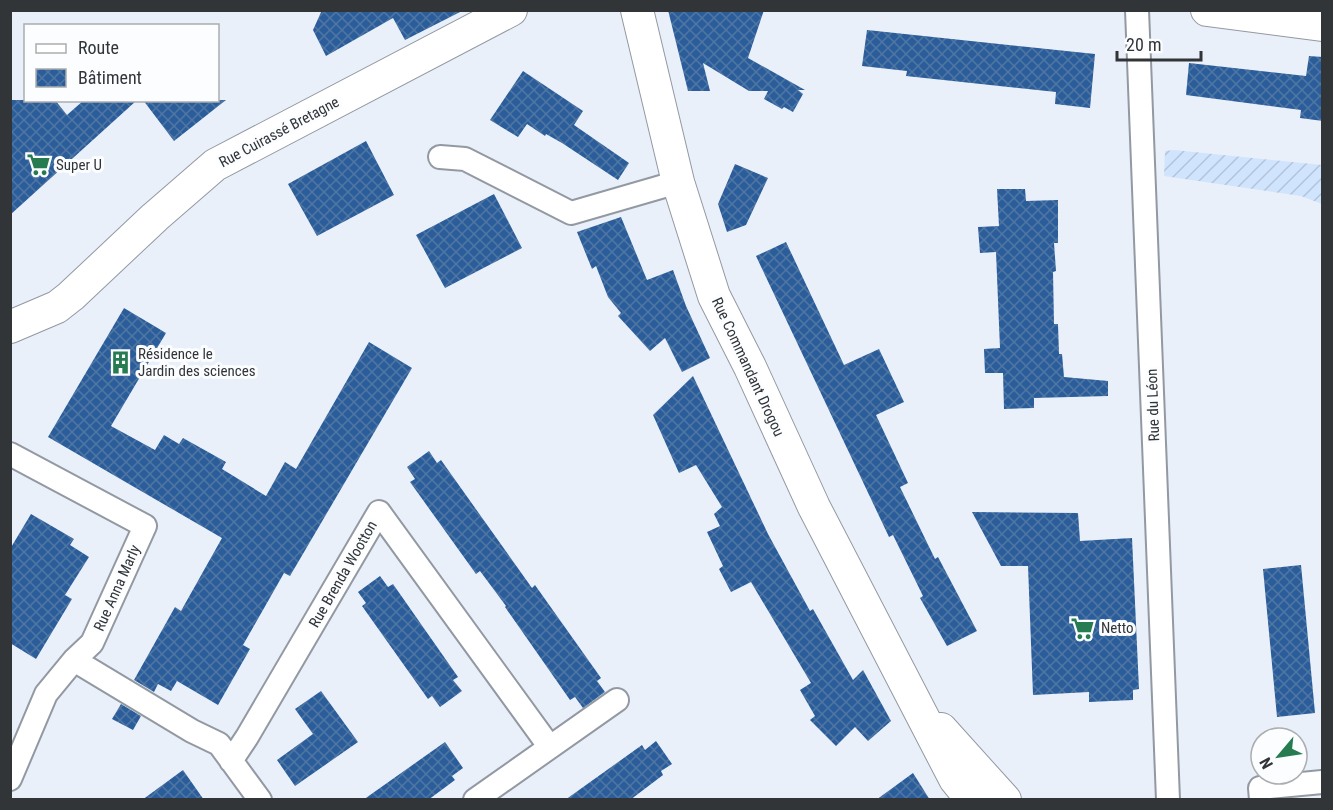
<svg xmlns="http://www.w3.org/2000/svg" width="1333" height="810" viewBox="0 0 1333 810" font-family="'Roboto Condensed',sans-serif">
	<defs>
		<pattern id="garden-furrows" width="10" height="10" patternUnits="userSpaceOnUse" patternTransform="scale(1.5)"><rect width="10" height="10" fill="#d0e4fe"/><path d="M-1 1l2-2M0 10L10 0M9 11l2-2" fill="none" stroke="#b3c4da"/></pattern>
		<pattern id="building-cross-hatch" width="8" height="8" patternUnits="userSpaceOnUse" patternTransform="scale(1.5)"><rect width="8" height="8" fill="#2a5d9a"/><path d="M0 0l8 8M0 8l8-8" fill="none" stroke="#5076a4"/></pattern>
	</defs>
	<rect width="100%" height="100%" fill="#e9f0f9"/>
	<path fill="url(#garden-furrows)" d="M1174 150 1322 165V204L1301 196 1164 176 1165 151Z"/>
	<path fill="url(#building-cross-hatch)" d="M322 10H464L405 40 393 18 326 56 313 30Z
		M668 10H764L748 58 805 90H798L803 94 793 112 784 107 782 109 764 99 768 91H749L703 63 710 91H688Z
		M867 30 1095 54 1090 108 1055 104 1056 92 906 76 907 71 862 66Z
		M1309 56 1323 57V121L1300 118 1301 110 1186 95 1189 63 1306 76Z
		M523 71 583 111 574 125 629 163 618 180 562 143 546 134 545 136 527 124 518 137 490 120Z
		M10 100H55L67 115 84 100 136 101 10 215Z
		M143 100H226L174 141Z
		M366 141 394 195 317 236 288 184Z
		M735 164 768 178 746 225 727 232 718 204Z
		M997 189H1025L1026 201 1058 200V243H1054L1056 271 1053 272 1054 324H1058L1059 354H1062L1064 377 1108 381V396L1034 398V408L1004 409 1003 373H985L984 349 1000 348 996 252 980 253 978 227 999 226Z
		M494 194 522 248 445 288 416 235Z
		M621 217 647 280 673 270 686 306 710 358 682 372 665 338 650 351 618 316 621 313 608 297 596 266 592 269 577 232Z
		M786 242 844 365 879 349 904 402 876 415 908 483 900 487 935 559 938 557 977 631 947 646 920 598 923 596 893 535 889 537 756 256Z
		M124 308 166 333 111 426 155 450 164 435 179 444 183 438 226 462 222 469 266 496 285 462 296 469 369 342 412 368 290 576 284 573 243 645 250 649 218 705 177 681 171 691 158 684 154 692 134 680 175 607 181 611 222 538 48 437Z
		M693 376 768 534 810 611 813 609 853 680 863 670 891 721 868 741 855 727 836 746 810 720 815 716 800 690 811 683 751 582 731 592 719 569 723 566 707 532 720 526 714 514 722 507 696 465 679 473 653 415Z
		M429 451 437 463 441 460 532 588 535 585 601 678 597 681 605 692 583 708 575 697 570 700 505 607 506 606 480 571 476 574 410 482 415 479 407 467Z
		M972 512 1078 513 1080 541 1132 538 1139 689 1133 690V700L1089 702V692L1033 695 1028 566H1001Z
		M31 514 74 539 70 545 89 557 65 595 72 599 36 659 10 643V549Z
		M1301 565 1315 713 1277 717 1263 569Z
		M380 576 388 587 393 584 458 677 453 680 462 691 440 707 432 696 428 699 362 606 366 603 358 592Z
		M321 691 358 742 295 786 277 760 313 734 295 709Z
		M121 704 141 716 133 730 112 719Z
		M656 741 672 764 661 771 663 775 630 800H565L642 745 645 750Z
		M445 742 463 768 452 776 455 780 428 800H363Z
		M183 770 204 800H142Z
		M913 773 930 800H876Z"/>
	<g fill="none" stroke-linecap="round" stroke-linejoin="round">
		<defs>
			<path id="street" d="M1137 10 1168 800
				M440 157 465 159 571 213 678 182
				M10 454 145 526 92 643 74 660 46 694 10 779
				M74 660 192 731 219 744 260 800
				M231 761 247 737 379 512 549 746
				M475 800 617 700
				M1261 800 1260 788 1322 782"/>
			<path id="secondary" d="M637 10 678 182 714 296 750 367 814 507 955 779 972 800
				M1207 10 1322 25
				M10 327 57 307 71 296 155 217 215 165 511 10
				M941 729 1005 800"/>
		</defs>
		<use href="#street" stroke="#9399a2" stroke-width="26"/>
		<use href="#secondary" stroke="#9399a2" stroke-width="34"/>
		<use href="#street" stroke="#fff" stroke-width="22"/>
		<use href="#secondary" stroke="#fff" stroke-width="32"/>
	</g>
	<defs>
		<symbol id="supermarket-bare" viewBox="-9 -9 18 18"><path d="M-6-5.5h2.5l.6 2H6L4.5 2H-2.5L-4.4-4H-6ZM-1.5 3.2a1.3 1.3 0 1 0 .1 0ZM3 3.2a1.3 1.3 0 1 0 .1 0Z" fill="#267c50" stroke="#fbfdff" stroke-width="2.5" paint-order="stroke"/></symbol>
		<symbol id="building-bare" viewBox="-9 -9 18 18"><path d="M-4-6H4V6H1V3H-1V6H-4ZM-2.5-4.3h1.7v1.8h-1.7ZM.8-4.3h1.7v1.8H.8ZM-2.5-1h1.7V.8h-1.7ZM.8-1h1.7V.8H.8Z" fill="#267c50" stroke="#fbfdff" stroke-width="2.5" paint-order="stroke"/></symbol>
	</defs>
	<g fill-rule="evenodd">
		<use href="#supermarket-bare" x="22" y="148" width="33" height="33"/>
		<use href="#building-bare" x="104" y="346" width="33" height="33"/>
		<use href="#supermarket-bare" x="1066" y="612" width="33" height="33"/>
	</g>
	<g text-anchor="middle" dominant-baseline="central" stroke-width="6" stroke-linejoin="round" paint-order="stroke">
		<g font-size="15" fill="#323538" stroke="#fbfdff">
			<text transform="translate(279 132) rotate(-28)">Rue Cuirassé Bretagne</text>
			<text transform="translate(748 367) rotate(65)">Rue Commandant Drogou</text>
			<text transform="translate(1153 405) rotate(-92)">Rue du Léon</text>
			<text transform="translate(343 574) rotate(-60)">Rue Brenda Wootton</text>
			<text transform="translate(117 588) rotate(-66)">Rue Anna Marly</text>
		</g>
		<g font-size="15" fill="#323538" stroke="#fbfdff" text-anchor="start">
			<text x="56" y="165">Super U</text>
			<text x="138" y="354">Résidence le<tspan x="138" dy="17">Jardin des sciences</tspan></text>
			<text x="1101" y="628">Netto</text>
		</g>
	</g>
	<rect width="1333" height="810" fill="none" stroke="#323538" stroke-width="24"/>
	<rect x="24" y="24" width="195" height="78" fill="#fbfdff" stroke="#abadaf" stroke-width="1.5"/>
	<rect x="36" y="44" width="30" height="9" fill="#ffffff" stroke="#abadaf" stroke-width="1.5"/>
	<text x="78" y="54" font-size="18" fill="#323538">Route</text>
	<rect x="36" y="69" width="30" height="18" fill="url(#building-cross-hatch)" stroke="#abadaf" stroke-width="1.5"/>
	<text x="78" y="84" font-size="18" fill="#323538">Bâtiment</text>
	<g transform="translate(1279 756) rotate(241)"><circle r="28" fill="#fbfdff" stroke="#abadaf" stroke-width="1.5"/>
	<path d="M0-4.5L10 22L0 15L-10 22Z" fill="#267c50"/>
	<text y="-9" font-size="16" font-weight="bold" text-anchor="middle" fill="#323538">N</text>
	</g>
	<path d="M1117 51v9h84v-9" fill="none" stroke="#323538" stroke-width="3"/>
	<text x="1126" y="51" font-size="18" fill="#323538" stroke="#fbfdff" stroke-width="4.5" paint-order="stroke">20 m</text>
</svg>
